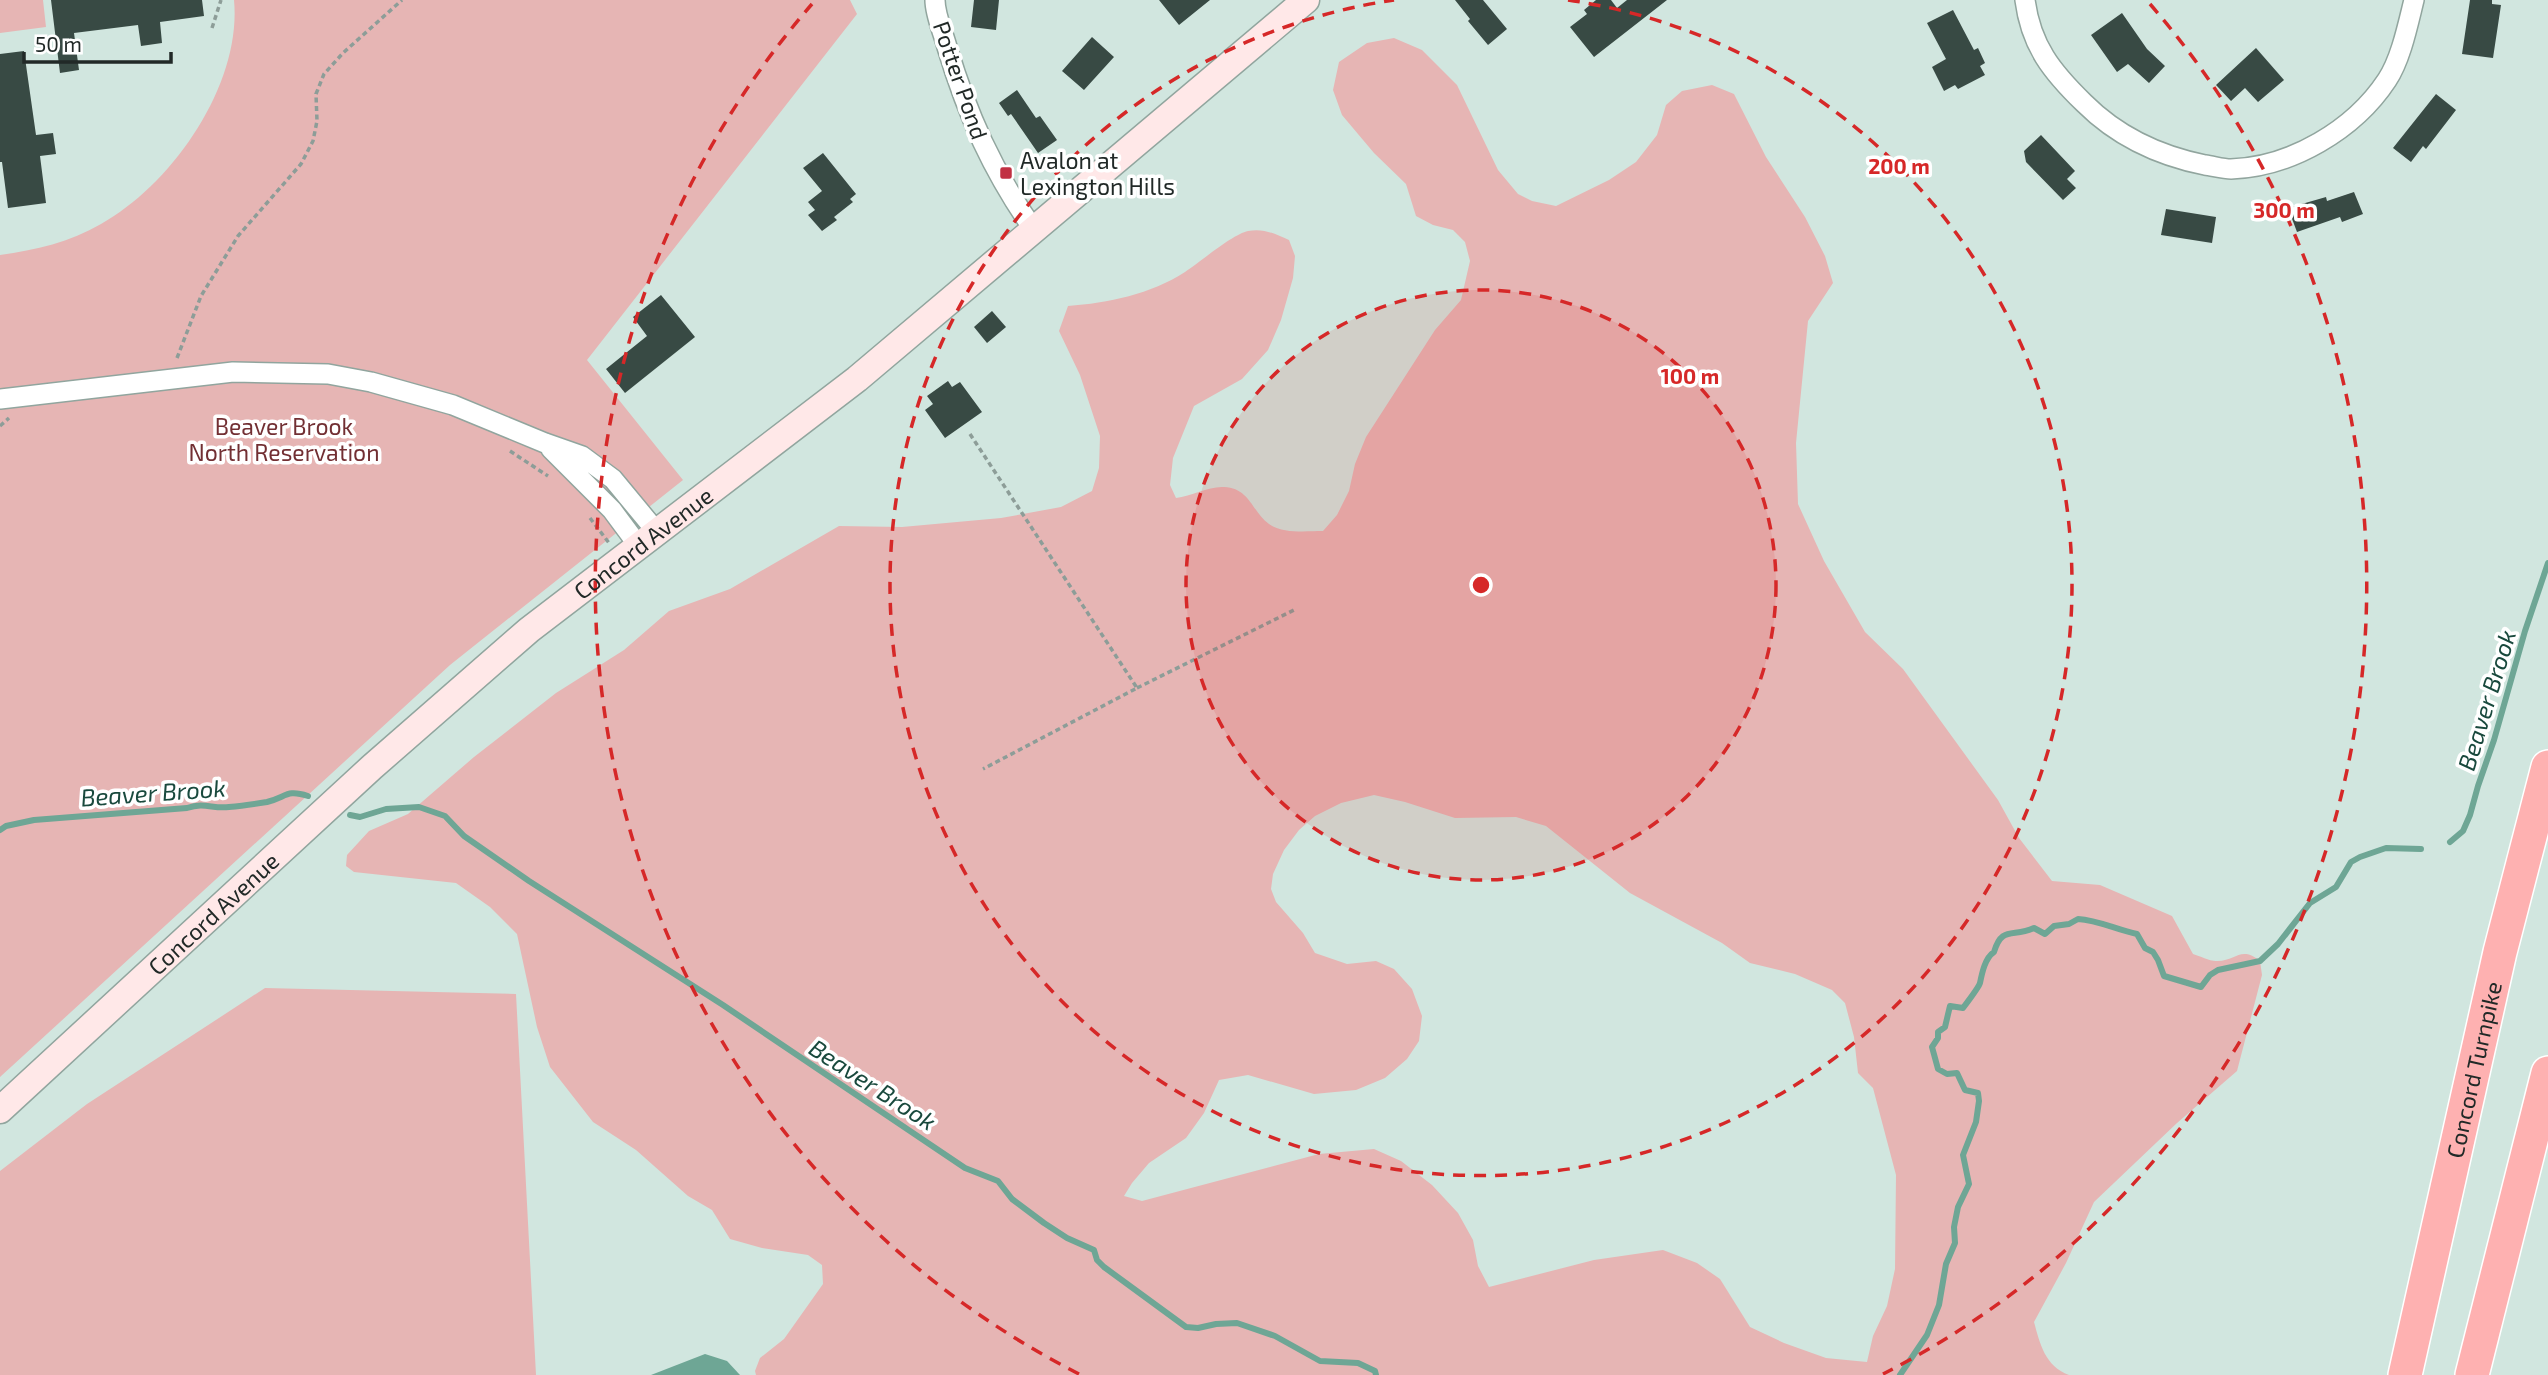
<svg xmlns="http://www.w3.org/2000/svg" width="2548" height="1375" viewBox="0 0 2548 1375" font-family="'Exo 2',sans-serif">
	<rect width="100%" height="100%" fill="#d1e6df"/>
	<path fill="#e6b5b4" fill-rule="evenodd" d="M0 0H43L46 27 0 33Z
		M234 0H850L857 14 587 360 683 480 450 665 0 1077V255C36 250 70 242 101 224 173 184 242 84 234 0Z
		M1394 38 1422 50 1457 85 1498 170 1518 194 1532 201 1556 206 1609 180 1636 162 1657 135 1666 105 1682 91 1712 85 1734 94 1766 157 1805 217 1825 256 1833 283 1808 321 1796 443 1798 504 1824 561 1865 632 1903 669 1998 800 2019 838 2052 881 2100 885 2172 916 2193 954C2200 956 2209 961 2216 961 2236 962 2240 945 2260 961L2262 975 2237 1071 2177 1123 2094 1202 2066 1263 2034 1322C2040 1344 2045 1366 2069 1375H756L755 1371 760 1358 784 1339 823 1284 822 1265 808 1255 762 1248 730 1239 712 1210 688 1196 636 1150 593 1122 550 1067 537 1027 517 934 490 907 456 883 354 872 346 866 347 855 369 831 408 814 474 757 556 693 624 650 669 611 730 589 839 526 902 527 1001 518 1061 507 1092 491 1099 468 1100 436 1080 375 1059 331 1068 306C1108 303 1151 294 1185 272 1200 262 1233 234 1248 231 1264 228 1275 234 1289 240L1295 256 1293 278 1281 320 1268 350 1242 379 1194 406 1173 458 1170 485 1176 498C1192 496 1209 486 1224 487 1250 488 1252 512 1269 524 1284 534 1306 531 1323 531L1337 515 1349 491 1355 464 1366 437 1435 330 1461 300 1470 261 1465 242 1453 230 1433 225 1416 216 1406 184 1374 153 1342 115 1333 90 1339 62 1367 43ZM1374 795 1405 802 1455 818 1516 817 1546 826 1630 893 1722 943 1750 963 1795 974 1832 990 1845 1003 1854 1037 1858 1073 1873 1088 1896 1175 1895 1269 1887 1306 1873 1336 1867 1362 1826 1358 1784 1343 1750 1327 1720 1279 1697 1263 1663 1250 1594 1260 1489 1287 1478 1266 1473 1240 1458 1213 1432 1185 1401 1161 1374 1149 1319 1154 1142 1201 1124 1196 1132 1183 1149 1163 1186 1138 1204 1113 1219 1080 1248 1075 1314 1094 1356 1090 1385 1078 1407 1059 1419 1041 1422 1016 1412 989 1394 969 1376 961 1347 964 1315 953 1303 933 1276 902 1271 889 1273 874 1284 850 1299 830 1315 816 1341 803Z
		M265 988 516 994 536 1375H0V1171L87 1104Z"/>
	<path fill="#6ea695" d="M705 1354 727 1361 740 1375H651Z"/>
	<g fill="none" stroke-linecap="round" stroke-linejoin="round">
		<path stroke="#6ea695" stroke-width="6" d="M350 815 360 817 386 809 419 807 445 816 464 836 529 881 723 1005 965 1168 998 1181 1012 1199 1044 1223 1067 1238 1094 1250 1097 1260 1104 1267 1186 1327 1198 1328 1216 1324 1237 1323 1275 1336 1320 1361 1358 1363 1375 1371 1376 1375
			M0 830 6 826 34 820 187 808C205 802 212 809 229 807 241 806 255 804 267 802 287 797 286 789 308 796
			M2450 842 2463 831 2470 815 2478 786 2494 740 2525 631 2548 563
			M1900 1375 1927 1335 1939 1305 1946 1264 1955 1243 1954 1227 1958 1207 1969 1184 1963 1155 1976 1122 1979 1101 1978 1093 1965 1090 1957 1073 1947 1074 1938 1069 1932 1047 1938 1038V1032L1945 1027 1950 1006 1963 1008C1966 1004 1979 987 1980 983 1982 973 1985 958 1994 952 2002 925 2013 938 2034 928L2045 934 2054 926 2069 924 2078 919C2098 920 2117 930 2137 934L2145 948 2153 952 2158 960 2164 976 2201 987 2210 975 2218 970 2260 961 2278 944 2310 903 2336 887 2351 862 2360 857 2386 848 2421 849"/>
	</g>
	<path fill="#384a44" d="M51 0H202L204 16 160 22 162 43 141 46 138 25 74 33 79 70 60 73Z
		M974 0H999L996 30 971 27Z
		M1159 0H1210L1179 25Z
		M1455 0H1483L1507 29 1488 45 1468 21 1470 19Z
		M1596 0H1611L1617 8 1627 0H1667L1594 57 1570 27 1587 14 1584 10Z
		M2470 0H2492V4L2501 5 2493 58 2462 54Z
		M1953 10 1974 50 1978 48 1985 63 1980 66 1985 75 1958 89 1955 85 1944 91 1932 67 1946 59 1927 23Z
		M2122 13 2147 49 2165 66 2149 83 2128 64 2117 72 2091 35Z
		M1092 37 1114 57 1084 90 1062 71Z
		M2256 48 2284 80 2258 102 2245 88 2231 101 2216 85Z
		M24 51 36 135 53 133 56 154 40 156 46 203 8 208 2 162H0V54Z
		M1017 90 1036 118 1040 116 1057 140 1038 153 1011 114 1008 116 999 103Z
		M2436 94 2456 110 2426 149 2423 146 2411 162 2393 148Z
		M2041 135 2075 171 2067 179 2076 188 2063 200 2026 162 2024 151Z
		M823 153 856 194 850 199 853 202 834 217 837 220 822 231 808 215 815 210 808 202 822 191 803 168Z
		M2354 192 2363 214 2342 222 2340 217 2297 232 2288 208 2326 197 2327 201Z
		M2166 209 2216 217 2212 243 2161 235Z
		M661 295 695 337 625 393 606 369 647 336 633 317Z
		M992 311 1006 327 987 343 974 327Z
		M948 381 952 387 960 382 982 412 945 438 925 410 933 404 927 396Z"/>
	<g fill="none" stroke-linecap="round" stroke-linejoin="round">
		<defs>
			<path id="street" d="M935 0C935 15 943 32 947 47 967 114 993 172 1034 230
				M2025 0C2031 46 2052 72 2084 103 2117 136 2160 156 2205 165 2213 166 2223 169 2231 169 2291 167 2354 130 2387 80 2401 59 2408 24 2414 0
				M0 399 233 372 328 374 371 382 453 405 545 443 582 456 613 479 656 531
				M551 449 612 510 638 545"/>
			<g id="secondary">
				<path id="s1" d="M0 1110 372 767 529 630 857 379 1306 0"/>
			</g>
			<g id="highway">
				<path id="s2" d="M2405 1375 2500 952 2548 767"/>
				<path d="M2472 1375 2548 1073"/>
			</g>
		</defs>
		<use href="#street" stroke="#91a59e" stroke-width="22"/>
		<use href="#secondary" stroke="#91a59e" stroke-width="29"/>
		<use href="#highway" stroke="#fff" stroke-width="36"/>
		<path stroke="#8d9d98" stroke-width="3.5" stroke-dasharray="5 3.5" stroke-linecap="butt" d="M212 28 221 0
			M177 358 201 296 238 236 301 164 313 141 317 121 316 94 324 74 343 53 402 0
			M0 426 9 418
			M970 434 1137 688 983 769
			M510 451 548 476
			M590 518 609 543
			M1137 688 1296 609"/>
		<use href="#street" stroke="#fff" stroke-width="19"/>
		<use href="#secondary" stroke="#ffe8e8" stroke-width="26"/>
		<use href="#highway" stroke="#feb1b1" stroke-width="33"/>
	</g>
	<circle cx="1481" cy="585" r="295" fill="#d62828" fill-opacity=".12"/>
	<g fill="none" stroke="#d62828" stroke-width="3.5" stroke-dasharray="12 9">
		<circle cx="1481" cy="585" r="295"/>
		<path d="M1568 0A591 591 0 1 1 1394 0"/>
		<path d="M1079 1374A886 886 0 0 1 812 4M2150 4A886 886 0 0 1 1883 1374"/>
	</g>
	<rect fill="#c13143" stroke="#fff" stroke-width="2.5" x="999" y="166" width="14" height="14" rx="3.5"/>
	<g text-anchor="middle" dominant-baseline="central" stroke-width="7" stroke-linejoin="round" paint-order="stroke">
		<g font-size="23" fill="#212927" stroke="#fff">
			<text transform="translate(961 80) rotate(71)">Potter Pond</text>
			<text stroke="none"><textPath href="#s1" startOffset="858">Concord Avenue</textPath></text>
			<text stroke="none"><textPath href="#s1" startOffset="290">Concord Avenue</textPath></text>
			<text stroke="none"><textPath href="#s2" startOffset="313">Concord Turnpike</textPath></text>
		</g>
		<g font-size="23" fill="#212927" stroke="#fff" text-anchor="start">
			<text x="1020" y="160">Avalon at<tspan x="1020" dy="26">Lexington Hills</tspan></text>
		</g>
		<g font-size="23" fill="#722f33" stroke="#fff">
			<text x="284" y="426">Beaver Brook<tspan x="284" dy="26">North Reservation</tspan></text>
		</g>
		<g font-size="24" font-style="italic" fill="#19493d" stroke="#fff">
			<text transform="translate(2486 700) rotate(-73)">Beaver Brook</text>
			<text transform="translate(153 792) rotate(-4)">Beaver Brook</text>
			<text transform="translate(873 1084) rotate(33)">Beaver Brook</text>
		</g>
	</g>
	<circle cx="1481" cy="585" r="10" fill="#d62828" stroke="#fff" stroke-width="3.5"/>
	<g font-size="21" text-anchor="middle" font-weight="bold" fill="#d62828" stroke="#fff" stroke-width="7" stroke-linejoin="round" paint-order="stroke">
		<text x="1899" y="174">200 m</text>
		<text x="2284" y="218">300 m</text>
		<text x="1690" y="384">100 m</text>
	</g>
	<path d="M24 52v10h147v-10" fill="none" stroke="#212927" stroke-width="3.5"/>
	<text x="35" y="52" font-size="21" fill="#212927" stroke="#ffffff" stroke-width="5" paint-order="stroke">50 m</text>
</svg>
